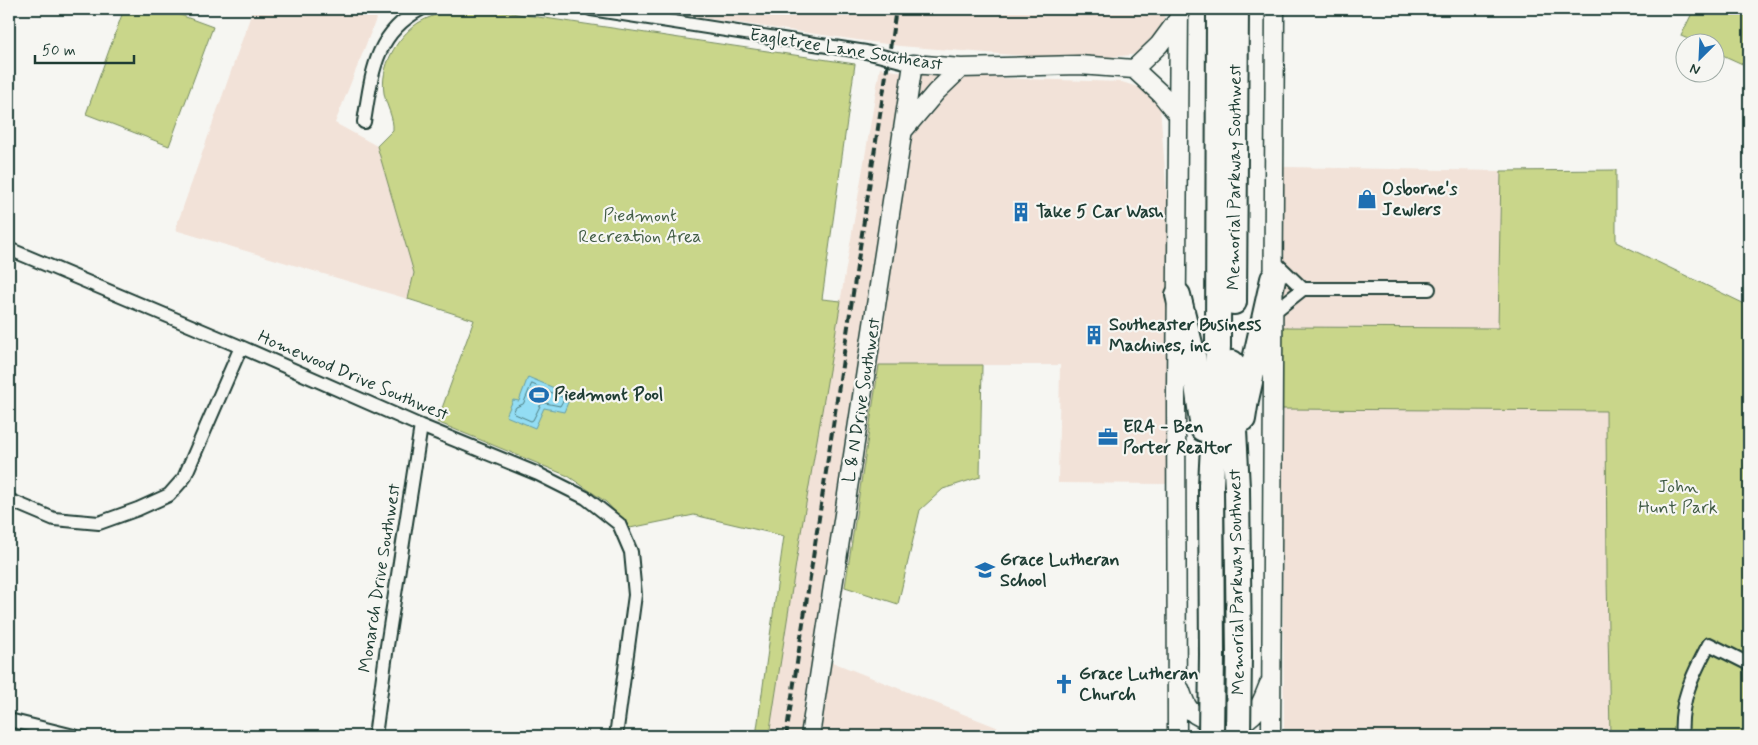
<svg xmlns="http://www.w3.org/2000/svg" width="1758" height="745" viewBox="0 0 1758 745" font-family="Mynerve,sans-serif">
	<rect width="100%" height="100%" fill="#f6f6f2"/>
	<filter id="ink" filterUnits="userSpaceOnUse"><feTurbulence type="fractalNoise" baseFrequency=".02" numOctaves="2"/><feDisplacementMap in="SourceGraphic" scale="10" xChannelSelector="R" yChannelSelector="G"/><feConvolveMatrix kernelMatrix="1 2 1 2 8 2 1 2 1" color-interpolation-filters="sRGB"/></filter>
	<g filter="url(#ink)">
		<path fill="#f2e2d8" d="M253 9H380L335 123 377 146 414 273 408 299 175 230Z
			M641 9H1165L1163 31 1156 44 1132 55 1075 60 900 46Z
			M880 68 896 71 996 78 1122 82 1141 88 1160 106 1167 197 1169 275 1166 484 1058 483 1060 365H879L832 662 1019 736H769L799 544Z
			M1284 167 1501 171 1498 328 1281 327Z
			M1281 409 1606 411 1607 577 1610 736H1284Z"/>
		<path fill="#c9d68a" stroke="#748a5f" d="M124 9H164L213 27 169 146 86 114Z
			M450 9H484L855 64 822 299 841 301 799 544 769 736H756L784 536 694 515 630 528 606 502 568 476 437 422 474 320 408 299 414 273 377 146 393 130C394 117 386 106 384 93 380 67 396 38 418 23 427 17 440 14 450 9Z
			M1694 9H1749V67L1716 52V42H1695L1681 36Z
			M1616 170V242L1749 306V736H1610L1607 577 1606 411 1281 409V327L1498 328 1501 171Z
			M879 365H982L980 477 943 489 920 510 898 604 845 587Z"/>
		<path fill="#93ddf4" stroke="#659da7" d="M528 377 571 395 564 412 544 408 535 428 506 416 513 400 519 401Z"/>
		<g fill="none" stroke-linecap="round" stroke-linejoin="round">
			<path stroke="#4d7d81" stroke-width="1" d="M532 384 562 397 564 399 560 406 545 403 541 404 533 420 531 421 515 414 513 412 516 407 523 404Z"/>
			<defs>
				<path id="street" d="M591 9 866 52 913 64
					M364 122C372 74 374 34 421 9
					M9 249 241 347 421 426 538 474 586 498 619 524 631 552 635 595 616 736
					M1274 261 1303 289 1274 312
					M1303 289H1429
					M9 500 54 519 99 523 138 509 169 495 184 478 241 347
					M9 720 74 736
					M375 736 387 646 421 426
					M1682 736C1679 702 1693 674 1709 644L1749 664"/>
				<path id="secondary" d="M1134 69 1159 45 1179 18
					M902 132 936 92 961 68
					M1180 689C1183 696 1185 705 1190 710 1203 723 1233 728 1249 718 1260 710 1264 696 1269 684
					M810 736 913 64 961 68 1079 65 1134 69 1161 94 1178 115
					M1177 736 1176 391 1179 9
					M1271 736 1275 9"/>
				<g id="highway">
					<path d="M1178 295 1193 356 1203 429"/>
					<path id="s1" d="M1234 302 1236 9"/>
					<path d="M1232 363V391L1237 488 1239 654"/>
					<path d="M1243 419 1246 400 1273 279"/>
					<path d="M1212 654 1211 485 1218 346 1219 9"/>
				</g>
			</defs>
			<use href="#street" stroke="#1f3d34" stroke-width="16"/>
			<use href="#secondary" stroke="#1f3d34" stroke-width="21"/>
			<use href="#highway" stroke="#1f3d34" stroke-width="28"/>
			<use href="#street" stroke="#f6f6f2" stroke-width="12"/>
			<use href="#secondary" stroke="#f6f6f2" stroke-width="18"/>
			<use href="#highway" stroke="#f6f6f2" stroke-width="24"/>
			<path stroke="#1f3d34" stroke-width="4" stroke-dasharray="8 4" stroke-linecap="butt" d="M786 736 896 9"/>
			<defs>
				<path id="highway-bridge" d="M1211 736 1212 654
					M1238 736 1239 654"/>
			</defs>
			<use href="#highway-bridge" stroke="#1f3d34" stroke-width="28" stroke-linecap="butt"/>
			<use href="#highway-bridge" stroke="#f6f6f2" stroke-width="24"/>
		</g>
	</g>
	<defs>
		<symbol id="shop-bare" viewBox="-9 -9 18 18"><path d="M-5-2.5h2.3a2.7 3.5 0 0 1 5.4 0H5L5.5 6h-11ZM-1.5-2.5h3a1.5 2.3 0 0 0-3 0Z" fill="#1f6fb2" stroke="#f6f6f2" stroke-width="2.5" paint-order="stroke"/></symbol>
		<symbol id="building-bare" viewBox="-9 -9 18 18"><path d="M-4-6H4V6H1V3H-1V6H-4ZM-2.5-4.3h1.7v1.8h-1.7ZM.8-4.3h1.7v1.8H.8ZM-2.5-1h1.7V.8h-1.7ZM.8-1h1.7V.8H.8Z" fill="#1f6fb2" stroke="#f6f6f2" stroke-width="2.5" paint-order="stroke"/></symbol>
		<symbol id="stadium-bare" viewBox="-9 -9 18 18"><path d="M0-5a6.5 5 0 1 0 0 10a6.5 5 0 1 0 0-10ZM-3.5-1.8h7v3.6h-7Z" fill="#1f6fb2" stroke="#f6f6f2" stroke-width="2.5" paint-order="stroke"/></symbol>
		<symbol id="office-bare" viewBox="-9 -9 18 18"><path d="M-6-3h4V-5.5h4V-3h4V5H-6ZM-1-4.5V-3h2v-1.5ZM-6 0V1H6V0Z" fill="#1f6fb2" stroke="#f6f6f2" stroke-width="2.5" paint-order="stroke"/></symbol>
		<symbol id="school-bare" viewBox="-9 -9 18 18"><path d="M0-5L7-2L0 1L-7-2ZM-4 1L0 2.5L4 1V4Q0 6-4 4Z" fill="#1f6fb2" stroke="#f6f6f2" stroke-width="2.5" paint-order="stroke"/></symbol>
		<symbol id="church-bare" viewBox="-9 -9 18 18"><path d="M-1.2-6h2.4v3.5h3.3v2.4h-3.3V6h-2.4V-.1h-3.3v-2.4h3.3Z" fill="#1f6fb2" stroke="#f6f6f2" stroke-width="2.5" paint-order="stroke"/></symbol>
	</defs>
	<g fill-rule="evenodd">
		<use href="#shop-bare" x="1353" y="185" width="28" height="28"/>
		<use href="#building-bare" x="1007" y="198" width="28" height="28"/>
		<use href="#building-bare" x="1080" y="321" width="28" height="28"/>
		<use href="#stadium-bare" x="525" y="381" width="28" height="28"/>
		<use href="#office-bare" x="1094" y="423" width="28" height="28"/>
		<use href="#school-bare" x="971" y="556" width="28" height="28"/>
		<use href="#church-bare" x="1050" y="670" width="28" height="28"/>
	</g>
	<g text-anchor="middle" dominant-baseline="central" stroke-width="4.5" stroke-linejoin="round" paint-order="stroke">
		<g font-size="18" fill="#1f3d34" stroke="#f6f6f2">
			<text transform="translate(846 50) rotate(9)">Eagletree Lane Southeast</text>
			<text stroke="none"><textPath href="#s1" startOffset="125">Memorial Parkway Southwest</textPath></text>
			<text transform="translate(353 376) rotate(23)">Homewood Drive Southwest</text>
			<text transform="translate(862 400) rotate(-81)">L &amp; N Drive Southwest</text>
			<text transform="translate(380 578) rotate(-81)">Monarch Drive Southwest</text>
			<text transform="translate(1237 582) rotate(-91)">Memorial Parkway Southwest</text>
		</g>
		<g font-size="18" font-weight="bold" fill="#1f3d34" stroke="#f6f6f2" text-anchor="start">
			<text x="1382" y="189">Osborne's<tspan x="1382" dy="21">Jewlers</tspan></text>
			<text x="1036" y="212">Take 5 Car Wash</text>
			<text x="1109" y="325">Southeaster Business<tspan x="1109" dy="21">Machines, inc</tspan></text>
			<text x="554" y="395">Piedmont Pool</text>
			<text x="1123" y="427">ERA - Ben<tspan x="1123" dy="21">Porter Realtor</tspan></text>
			<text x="1000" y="560">Grace Lutheran<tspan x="1000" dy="21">School</tspan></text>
			<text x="1079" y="674">Grace Lutheran<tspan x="1079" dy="21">Church</tspan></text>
		</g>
		<g font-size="18" fill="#415c45" stroke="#f6f6f2">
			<text x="640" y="216">Piedmont<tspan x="640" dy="21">Recreation Area</tspan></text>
			<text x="1678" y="487">John<tspan x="1678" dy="21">Hunt Park</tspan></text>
		</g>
	</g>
	<rect width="1758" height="745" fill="none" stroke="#f6f6f2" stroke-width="30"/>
	<rect x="15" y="15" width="1728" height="715" fill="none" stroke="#1f3d34" stroke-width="2" filter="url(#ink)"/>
	<g transform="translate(1700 58) rotate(204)"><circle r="24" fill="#f6f6f2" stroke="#a0aca6"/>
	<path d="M0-4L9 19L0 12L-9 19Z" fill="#1f6fb2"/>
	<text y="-8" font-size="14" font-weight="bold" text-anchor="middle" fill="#1f3d34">N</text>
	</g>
	<path d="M35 55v8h99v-8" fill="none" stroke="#1f3d34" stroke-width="2.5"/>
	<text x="42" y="55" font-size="15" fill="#1f3d34" stroke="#f6f6f2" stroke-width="4" paint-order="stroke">50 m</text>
</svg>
